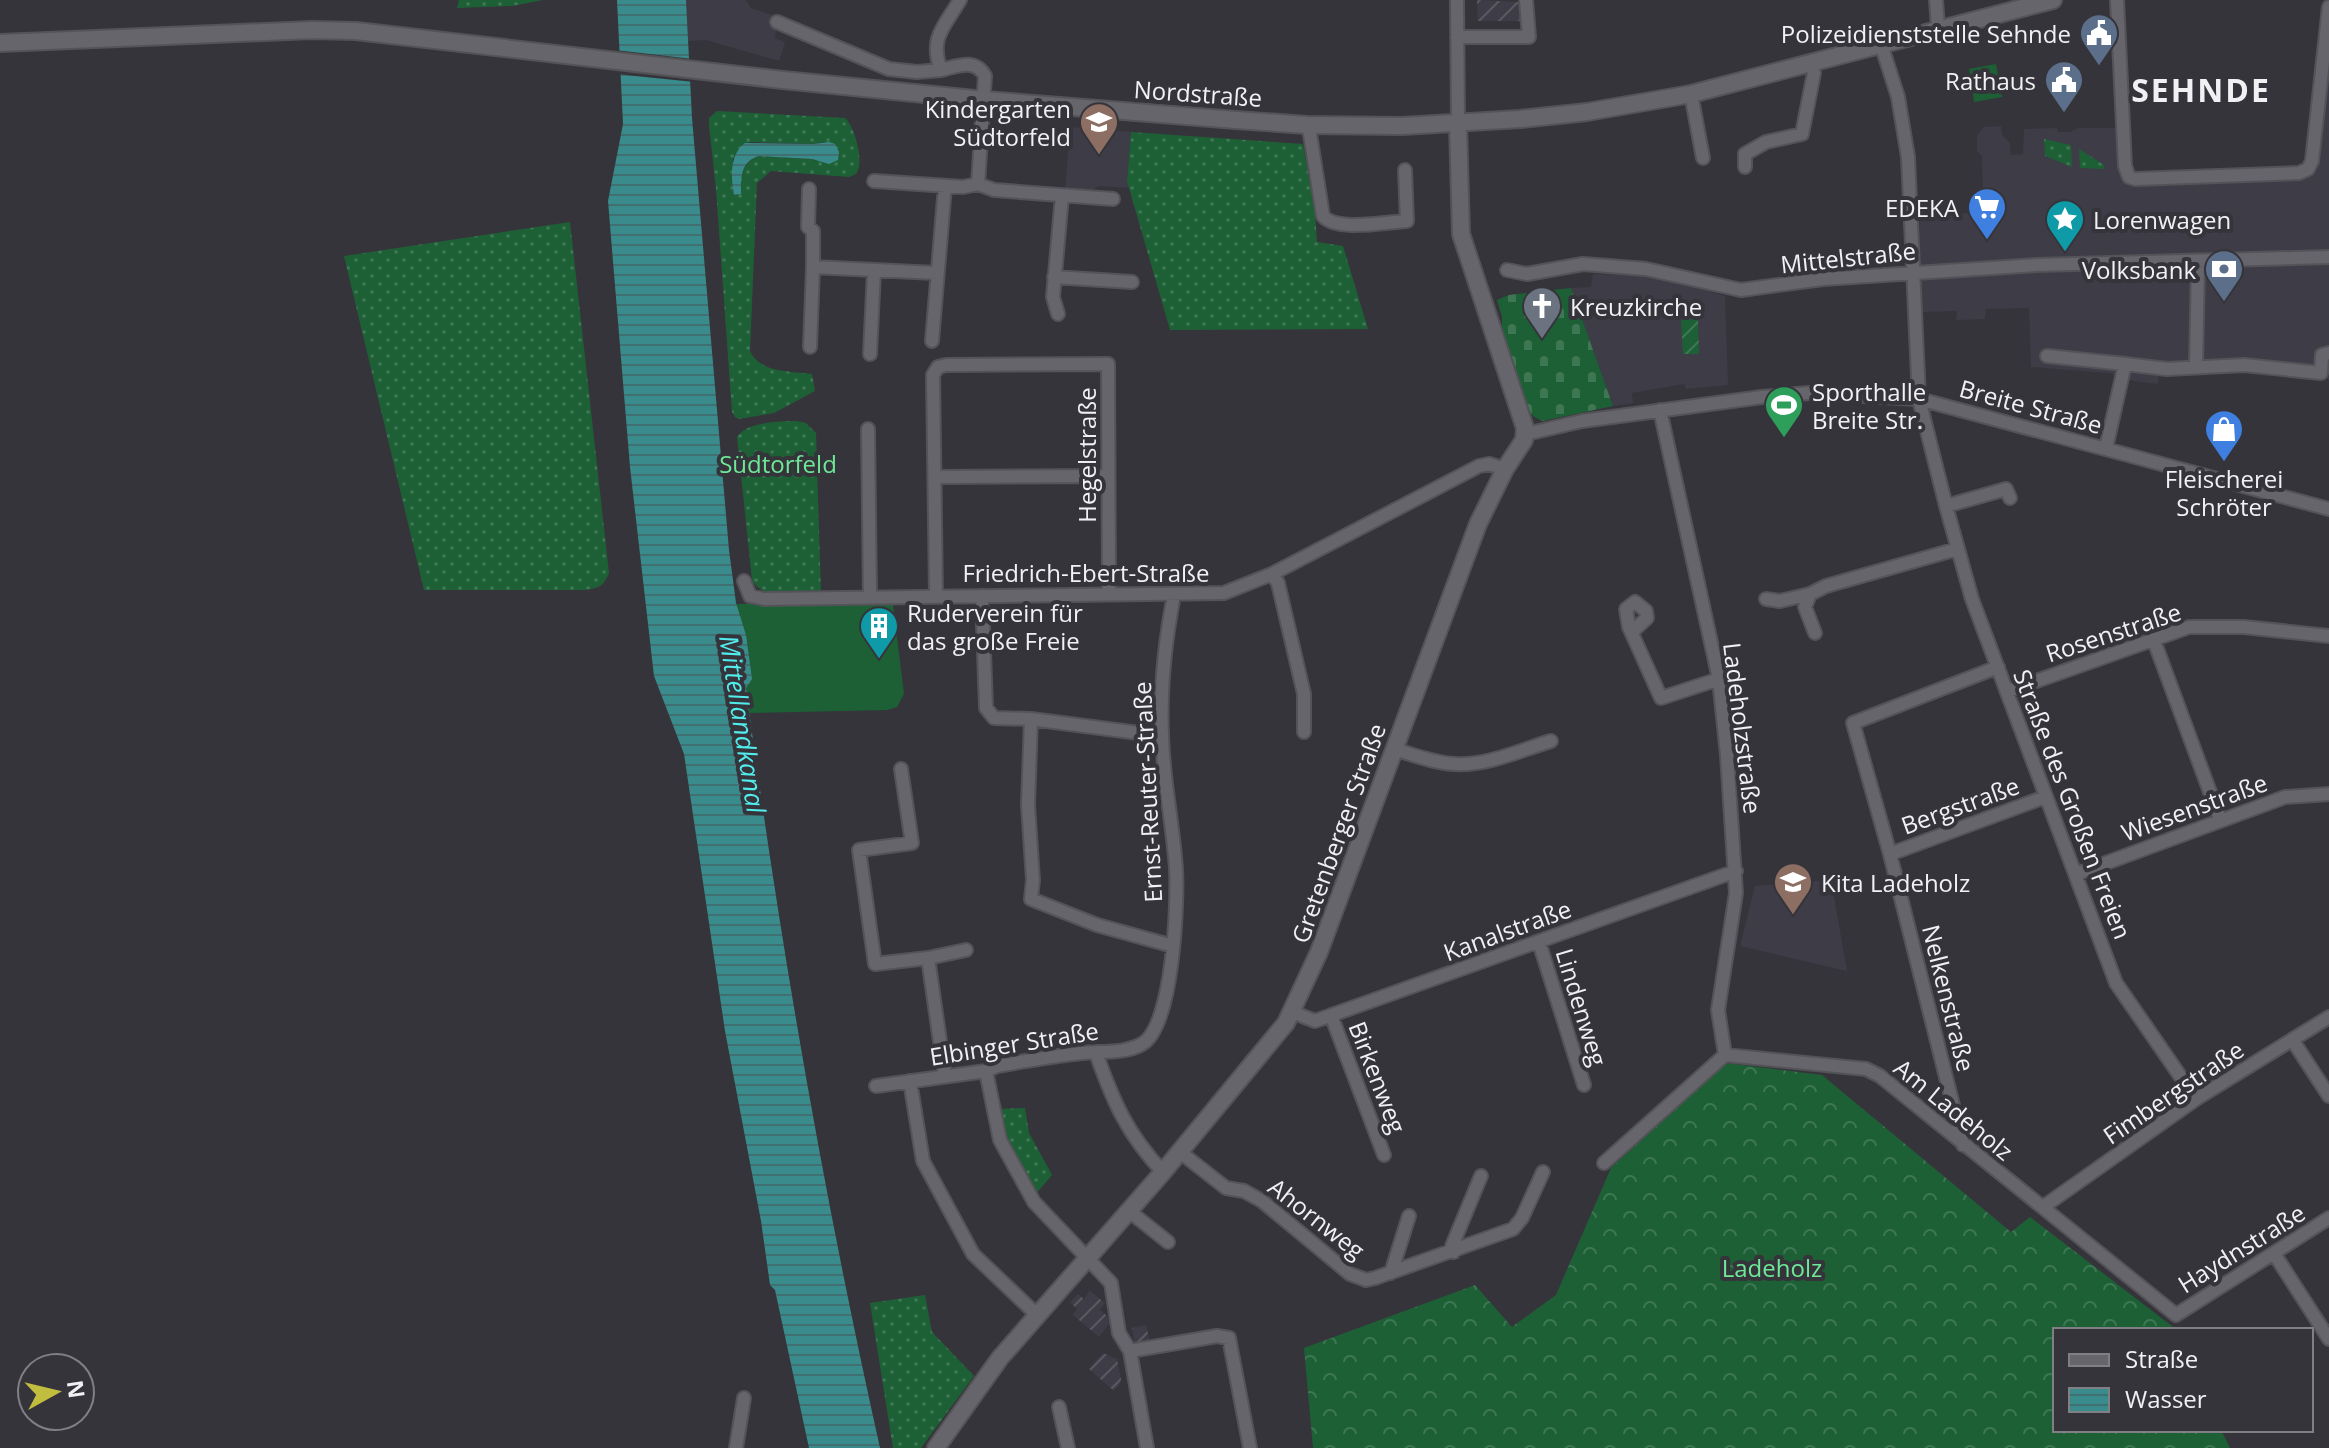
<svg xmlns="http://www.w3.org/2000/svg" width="2329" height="1448" viewBox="0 0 2329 1448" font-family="'Open Sans',sans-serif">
	<defs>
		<pattern id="industrial-furrows" width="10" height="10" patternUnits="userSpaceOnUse" patternTransform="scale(2)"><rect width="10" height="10" fill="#3e3c47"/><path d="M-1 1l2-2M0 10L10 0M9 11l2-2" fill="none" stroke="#5a5962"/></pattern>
		<pattern id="grass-dots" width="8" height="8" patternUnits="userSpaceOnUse" patternTransform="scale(2)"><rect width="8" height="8" fill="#1d6036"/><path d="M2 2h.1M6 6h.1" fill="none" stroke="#3e7754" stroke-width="1.8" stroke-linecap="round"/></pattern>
		<pattern id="forest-crowns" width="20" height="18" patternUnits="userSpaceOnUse" patternTransform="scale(2)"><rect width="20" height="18" fill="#1d6036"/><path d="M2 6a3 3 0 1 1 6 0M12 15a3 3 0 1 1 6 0" fill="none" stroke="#3e7754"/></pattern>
		<pattern id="cemetery-stones" width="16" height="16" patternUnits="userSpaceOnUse" patternTransform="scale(2)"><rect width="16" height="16" fill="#1d6036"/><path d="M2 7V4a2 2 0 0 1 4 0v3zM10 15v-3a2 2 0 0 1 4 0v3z" fill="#3e7754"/></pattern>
		<pattern id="garden-furrows" width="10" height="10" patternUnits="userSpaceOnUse" patternTransform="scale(2)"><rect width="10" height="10" fill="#1d6036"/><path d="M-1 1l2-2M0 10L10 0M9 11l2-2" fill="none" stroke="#3e7754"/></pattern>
		<pattern id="water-rules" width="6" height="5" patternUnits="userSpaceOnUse" patternTransform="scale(2)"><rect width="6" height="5" fill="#3a8b8b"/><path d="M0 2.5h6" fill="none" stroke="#407071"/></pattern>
	</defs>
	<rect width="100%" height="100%" fill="#35343a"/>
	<path fill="#3e3c47" d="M686 0H746L751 8 778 17 775 38 785 42 779 61 706 40 688 41Z
		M2329 14V380L2319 372 2241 365 2159 373 2158 384 2134 381 2109 373 2031 367 2029 308 1986 309 1985 319 1956 320 1957 311 1922 312 1919 214 1978 213 1980 211V204H1983L1982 156 1977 151V135L1984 127 2001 126 2002 135 2010 143 2011 155 2023 154 2024 129 2057 128 2058 132H2070L2078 128H2123L2130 177 2305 171Z
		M1070 127 1131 132 1127 181 1130 188 1098 186 1089 193 1065 191Z
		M1593 274 1654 276 1725 296 1728 385 1686 389 1684 384 1632 393 1633 403 1613 406 1571 288 1591 287Z
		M1831 880 1847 971 1740 946 1755 886Z"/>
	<path fill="url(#industrial-furrows)" d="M1477 0 1520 2 1522 21H1478Z
		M1090 1291 1105 1303 1100 1310 1107 1316 1109 1324 1099 1337 1073 1315 1077 1309 1070 1302 1078 1294 1084 1299Z
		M1146 1325 1150 1342 1135 1345 1132 1328Z
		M1103 1353 1117 1359 1121 1379 1120 1384 1114 1391 1089 1369Z"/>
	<path fill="url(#grass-dots)" fill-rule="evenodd" d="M459 0H543L512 6 457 8Z
		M717 111 845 118C855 127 865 163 856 174L849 177 771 171 757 183 750 351C760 373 790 371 812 374L815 391 774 413 739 419 735 417 732 412 716 189 709 125V118ZM750 142 813 144 825 142 816 161 812 159 759 156C743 161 740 179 733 193V159Z
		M1131 132 1303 144 1315 213 1317 242 1343 246 1368 329 1170 330 1127 181Z
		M2044 139 2071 145 2072 167 2045 156Z
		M2079 149 2104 165V169L2080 168Z
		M570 222 609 573C604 586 599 588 585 590H424L344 256Z
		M796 421 806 423 816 433 821 594C802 594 761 600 752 580L737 437C747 422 779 421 796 421Z
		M1025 1108 1029 1133 1052 1175 1034 1196 1002 1137 998 1109Z
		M925 1295 932 1332 974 1376 921 1448H893L870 1303Z"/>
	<path fill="url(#forest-crowns)" d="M1725 1063 1822 1075 2011 1232 2030 1217 2173 1327 2175 1330H2055V1430H2221L2230 1448H1313L1304 1348 1475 1285 1512 1327 1556 1295 1611 1168Z"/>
	<path fill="url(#cemetery-stones)" d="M1571 288 1613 406 1542 421 1533 416 1528 409 1502 327V317L1497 300 1509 295Z"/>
	<path fill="url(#garden-furrows)" d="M1688 319H1698L1699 354H1683L1681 320Z"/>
	<path fill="#1d6036" d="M1996 64 2002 97 1974 102 1969 69Z
		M885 602 893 605 904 694 897 707 887 710 749 713 736 604Z"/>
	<path fill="url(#water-rules)" d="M617 0H686L692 118 729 550 736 603 746 635 752 679 746 688C780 944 824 1197 880 1448H809L775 1290 770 1285 761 1221 725 1031 684 754 654 676 630 467 608 201 623 124Z
		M829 142 835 144 839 152 838 160 829 164 812 159 759 156C740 162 741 178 741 194L734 195C731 178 729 155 745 143L813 144Z"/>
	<path fill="#35343a" d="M615 50 693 59 694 82 616 74Z"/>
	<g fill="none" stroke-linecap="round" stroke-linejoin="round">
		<defs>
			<path id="street" d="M960 0C944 27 929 38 941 70 958 66 975 58 985 76L978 184
				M1457 0 1458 124
				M1936 0 1938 28
				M2117 0 2125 166 2129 177 2135 179 2299 173 2308 169 2312 161 2329 7
				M777 22 889 69 917 72 941 70
				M1457 37H1529L1526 0
				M1881 44 1898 97 1908 157 1919 399 1946 506 1972 599 2116 983 2196 1099
				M1691 94 1703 158
				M1307 125 1310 134 1323 216C1337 232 1386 222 1407 221L1405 170
				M1745 167V154L1766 142 1802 134 1814 73 1811 63
				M874 181 963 187 978 184
				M978 184 994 190 1113 199
				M809 189 808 227 813 231V267L936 273
				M1507 270 1527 274 1583 264 1646 269 1741 290 1823 279 2037 265 2329 257
				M1054 277 1132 282
				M1058 314 1053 297 1062 196
				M932 341 945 186
				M810 347 813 267
				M870 354 874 271
				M2047 356 2125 364
				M2196 366 2198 262
				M1660 410 1719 679 1727 755 1736 893 1718 1010 1725 1055
				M868 429 870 598
				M1526 434 1582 421 1762 397 1809 393 1919 399 2329 509
				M2106 448 2125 364 2167 369 2244 365 2321 373 2322 355 2329 353
				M935 477 1108 476
				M1946 506 2006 489 2010 498
				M1272 574 1278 583 1304 694V732
				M744 581 750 596 764 599 1224 593 1272 574 1479 466 1489 464 1505 469
				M936 595 933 375 938 367 946 365 1108 364 1109 594
				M982 596 986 708 994 718 1031 719 1162 736
				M1766 599 1780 601 1810 594
				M1633 631 1647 618 1646 611 1635 602 1626 609 1629 627 1661 698 1719 679
				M1815 633 1805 607 1810 594 1826 586 1957 549
				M2153 638 2220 819
				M2008 691 2189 627H2244L2329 636
				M1031 719 1028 805 1033 880 1031 899 1097 925 1173 946
				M1394 749C1414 755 1434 763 1455 764 1487 766 1521 750 1551 741
				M901 769 912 843 859 850 875 964 928 958 945 1076
				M1890 854 2045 797
				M2076 874 2285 797 2329 794
				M1539 942 1584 1085
				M928 958 966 950
				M1292 1012 1315 1021 1736 871
				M1331 1015 1384 1155
				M2293 1041 2329 1096
				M1096 1053C1113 1101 1127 1134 1163 1172
				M986 1071 1000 1140 1034 1202 1111 1283 1119 1333 1130 1351 1147 1448
				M910 1081 923 1161 973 1254 1036 1314
				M876 1086 986 1071 997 1066C1025 1061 1053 1056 1082 1053 1100 1051 1125 1054 1142 1044 1173 1027 1178 903 1176 869 1173 824 1163 780 1162 735 1160 688 1165 641 1174 595
				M1963 1145 1890 854 1853 723 1998 667
				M1180 1152 1226 1188 1244 1191 1262 1201 1350 1274 1366 1280 1375 1278 1513 1229 1522 1218 1543 1172
				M1604 1163 1725 1055 1866 1069 1880 1076 2176 1315 2329 1218
				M2043 1207 2196 1099 2329 1017
				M1129 1211 1168 1242
				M1454 1252 1452 1246 1481 1176
				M2275 1255 2329 1339
				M1391 1273 1409 1216
				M1130 1351 1217 1336 1229 1338 1250 1448
				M1059 1407 1068 1448
				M736 1448 744 1398"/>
			<path id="secondary" d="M0 43 312 30 356 31 783 80 985 100 1236 120 1307 125 1402 126 1520 119 1587 112 1691 94 2053 0
				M936 1448 1000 1358 1163 1172 1286 1023 1319 952 1478 524 1505 469 1524 440 1525 428 1461 234 1458 124"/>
		</defs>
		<use href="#street" stroke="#545358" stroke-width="16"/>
		<use href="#secondary" stroke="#545358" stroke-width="20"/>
		<use href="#street" stroke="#66656b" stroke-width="12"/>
		<use href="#secondary" stroke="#66656b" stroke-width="16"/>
	</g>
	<defs>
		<symbol id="civic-pin" viewBox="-11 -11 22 30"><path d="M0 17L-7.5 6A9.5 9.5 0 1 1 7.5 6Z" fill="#5c6f8a" stroke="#35343a"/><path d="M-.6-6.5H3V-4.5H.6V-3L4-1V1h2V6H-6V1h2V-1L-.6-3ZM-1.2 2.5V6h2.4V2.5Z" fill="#fff"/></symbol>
		<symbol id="school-pin" viewBox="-11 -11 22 30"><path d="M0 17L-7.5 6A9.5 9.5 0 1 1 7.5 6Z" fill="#8d6e63" stroke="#35343a"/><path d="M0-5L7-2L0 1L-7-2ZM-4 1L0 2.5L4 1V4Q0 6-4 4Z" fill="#fff"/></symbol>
		<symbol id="supermarket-pin" viewBox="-11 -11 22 30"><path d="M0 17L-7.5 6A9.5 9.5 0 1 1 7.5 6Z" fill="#3f7fe0" stroke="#35343a"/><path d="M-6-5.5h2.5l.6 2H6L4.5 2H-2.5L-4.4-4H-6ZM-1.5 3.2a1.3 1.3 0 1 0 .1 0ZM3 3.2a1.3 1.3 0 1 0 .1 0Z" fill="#fff"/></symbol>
		<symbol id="sight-pin" viewBox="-11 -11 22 30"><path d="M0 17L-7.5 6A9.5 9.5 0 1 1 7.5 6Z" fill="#0f9aa8" stroke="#35343a"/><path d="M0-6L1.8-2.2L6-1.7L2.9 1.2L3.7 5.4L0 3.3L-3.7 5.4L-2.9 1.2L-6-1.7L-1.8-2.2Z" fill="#fff"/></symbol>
		<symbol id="bank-pin" viewBox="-11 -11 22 30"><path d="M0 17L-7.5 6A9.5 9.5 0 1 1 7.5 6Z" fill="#5c6f8a" stroke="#35343a"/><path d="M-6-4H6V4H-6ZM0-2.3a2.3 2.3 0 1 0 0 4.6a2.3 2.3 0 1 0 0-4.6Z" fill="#fff"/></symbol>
		<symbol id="church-pin" viewBox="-11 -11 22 30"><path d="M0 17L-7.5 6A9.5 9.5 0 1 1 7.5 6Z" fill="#6b7280" stroke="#35343a"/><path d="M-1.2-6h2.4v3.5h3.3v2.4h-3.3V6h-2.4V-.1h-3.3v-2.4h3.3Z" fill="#fff"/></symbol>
		<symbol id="stadium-pin" viewBox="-11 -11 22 30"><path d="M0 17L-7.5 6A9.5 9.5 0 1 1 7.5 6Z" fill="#2e9e5b" stroke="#35343a"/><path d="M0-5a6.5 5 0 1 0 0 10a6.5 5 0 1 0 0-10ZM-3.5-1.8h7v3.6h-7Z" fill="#fff"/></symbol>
		<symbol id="shop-pin" viewBox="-11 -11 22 30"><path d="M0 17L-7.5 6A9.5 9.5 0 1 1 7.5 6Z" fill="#3f7fe0" stroke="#35343a"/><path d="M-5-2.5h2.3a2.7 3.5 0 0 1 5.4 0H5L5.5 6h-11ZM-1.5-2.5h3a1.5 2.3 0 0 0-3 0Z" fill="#fff"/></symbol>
		<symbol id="building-pin" viewBox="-11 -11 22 30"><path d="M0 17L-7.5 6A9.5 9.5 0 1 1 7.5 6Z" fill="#0f9aa8" stroke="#35343a"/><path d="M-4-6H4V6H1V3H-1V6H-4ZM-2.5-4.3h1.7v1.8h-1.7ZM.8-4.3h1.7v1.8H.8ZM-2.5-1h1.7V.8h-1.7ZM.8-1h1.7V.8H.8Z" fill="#fff"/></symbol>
	</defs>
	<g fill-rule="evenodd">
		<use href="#civic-pin" x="2077" y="11" width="44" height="60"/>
		<use href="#civic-pin" x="2042" y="58" width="44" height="60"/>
		<use href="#school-pin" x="1077" y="100" width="44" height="60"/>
		<use href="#supermarket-pin" x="1965" y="185" width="44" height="60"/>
		<use href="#sight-pin" x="2043" y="197" width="44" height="60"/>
		<use href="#bank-pin" x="2202" y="247" width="44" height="60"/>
		<use href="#church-pin" x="1520" y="284" width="44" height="60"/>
		<use href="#stadium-pin" x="1762" y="383" width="44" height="60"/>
		<use href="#shop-pin" x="2202" y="407" width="44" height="60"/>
		<use href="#building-pin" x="857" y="604" width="44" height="60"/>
		<use href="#school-pin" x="1771" y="860" width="44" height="60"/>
	</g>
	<g text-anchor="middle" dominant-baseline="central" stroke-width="8" stroke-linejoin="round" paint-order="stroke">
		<g font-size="24" fill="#f1f1f4" stroke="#35343a" text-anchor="end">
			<text x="2071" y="33">Polizeidienststelle Sehnde</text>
			<text x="2036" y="80">Rathaus</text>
			<text x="1071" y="108">Kindergarten<tspan x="1071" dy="28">Südtorfeld</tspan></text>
			<text x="1959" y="207">EDEKA</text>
			<text x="2093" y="219" text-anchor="start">Lorenwagen</text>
			<text x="2196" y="269">Volksbank</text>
			<text x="1570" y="306" text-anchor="start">Kreuzkirche</text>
			<text x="1812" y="391" text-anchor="start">Sporthalle<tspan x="1812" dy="28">Breite Str.</tspan></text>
			<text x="2224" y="478" text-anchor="middle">Fleischerei<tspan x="2224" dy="28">Schröter</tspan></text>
			<text x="907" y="612" text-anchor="start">Ruderverein für<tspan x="907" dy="28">das große Freie</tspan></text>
			<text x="1821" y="882" text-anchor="start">Kita Ladeholz</text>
		</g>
		<g font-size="24" fill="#f1f1f4" stroke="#35343a">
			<text transform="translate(1198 93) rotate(4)">Nordstraße</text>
			<text transform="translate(1848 257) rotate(-6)">Mittelstraße</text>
			<text transform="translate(2031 406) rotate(15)">Breite Straße</text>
			<text transform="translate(1086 455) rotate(-90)">Hegelstraße</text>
			<text x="1086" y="572">Friedrich-Ebert-Straße</text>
			<text transform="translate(2113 632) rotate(-18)">Rosenstraße</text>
			<text transform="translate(1743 728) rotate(83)">Ladeholzstraße</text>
			<text transform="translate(1147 792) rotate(-93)">Ernst-Reuter-Straße</text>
			<text transform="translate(2073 804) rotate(69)">Straße des Großen Freien</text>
			<text transform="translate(1960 805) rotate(-20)">Bergstraße</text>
			<text transform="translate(2194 807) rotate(-20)">Wiesenstraße</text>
			<text transform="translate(1338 833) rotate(-70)">Gretenberger Straße</text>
			<text transform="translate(1507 930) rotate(-20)">Kanalstraße</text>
			<text transform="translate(1949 998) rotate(76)">Nelkenstraße</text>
			<text transform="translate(1582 1007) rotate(73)">Lindenweg</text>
			<text transform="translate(1014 1043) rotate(-9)">Elbinger Straße</text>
			<text transform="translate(1378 1077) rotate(69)">Birkenweg</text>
			<text transform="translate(2173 1092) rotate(-34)">Fimbergstraße</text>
			<text transform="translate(1954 1109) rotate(39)">Am Ladeholz</text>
			<text transform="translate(1317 1218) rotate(38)">Ahornweg</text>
			<text transform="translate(2241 1248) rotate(-32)">Haydnstraße</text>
		</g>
		<g font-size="24" fill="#6de896" stroke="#35343a">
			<text x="778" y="463">Südtorfeld</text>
			<text x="1772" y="1267">Ladeholz</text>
		</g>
		<g font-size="26" font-style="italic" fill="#51eded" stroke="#35343a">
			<text transform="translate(743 724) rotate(81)">Mittellandkanal</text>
		</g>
		<g font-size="32" font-weight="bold" letter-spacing="2" fill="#f1f1f4" stroke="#35343a">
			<text x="2201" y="89">SEHNDE</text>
		</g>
	</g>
	<rect x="2053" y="1328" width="260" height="104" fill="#35343a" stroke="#808084" stroke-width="2"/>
	<rect x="2069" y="1354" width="40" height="12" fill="#66656b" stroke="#808084" stroke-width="2"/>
	<text x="2125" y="1368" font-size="24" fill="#f1f1f4">Straße</text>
	<rect x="2069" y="1388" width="40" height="24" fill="url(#water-rules)" stroke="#808084" stroke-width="2"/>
	<text x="2125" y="1408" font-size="24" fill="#f1f1f4">Wasser</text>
	<g transform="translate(56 1392) rotate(82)"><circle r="38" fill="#35343a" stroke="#808084" stroke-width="2"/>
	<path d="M0-6L14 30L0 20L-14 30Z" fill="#c1bd3f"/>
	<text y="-12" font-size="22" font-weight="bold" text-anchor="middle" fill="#f1f1f4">N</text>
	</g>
</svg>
